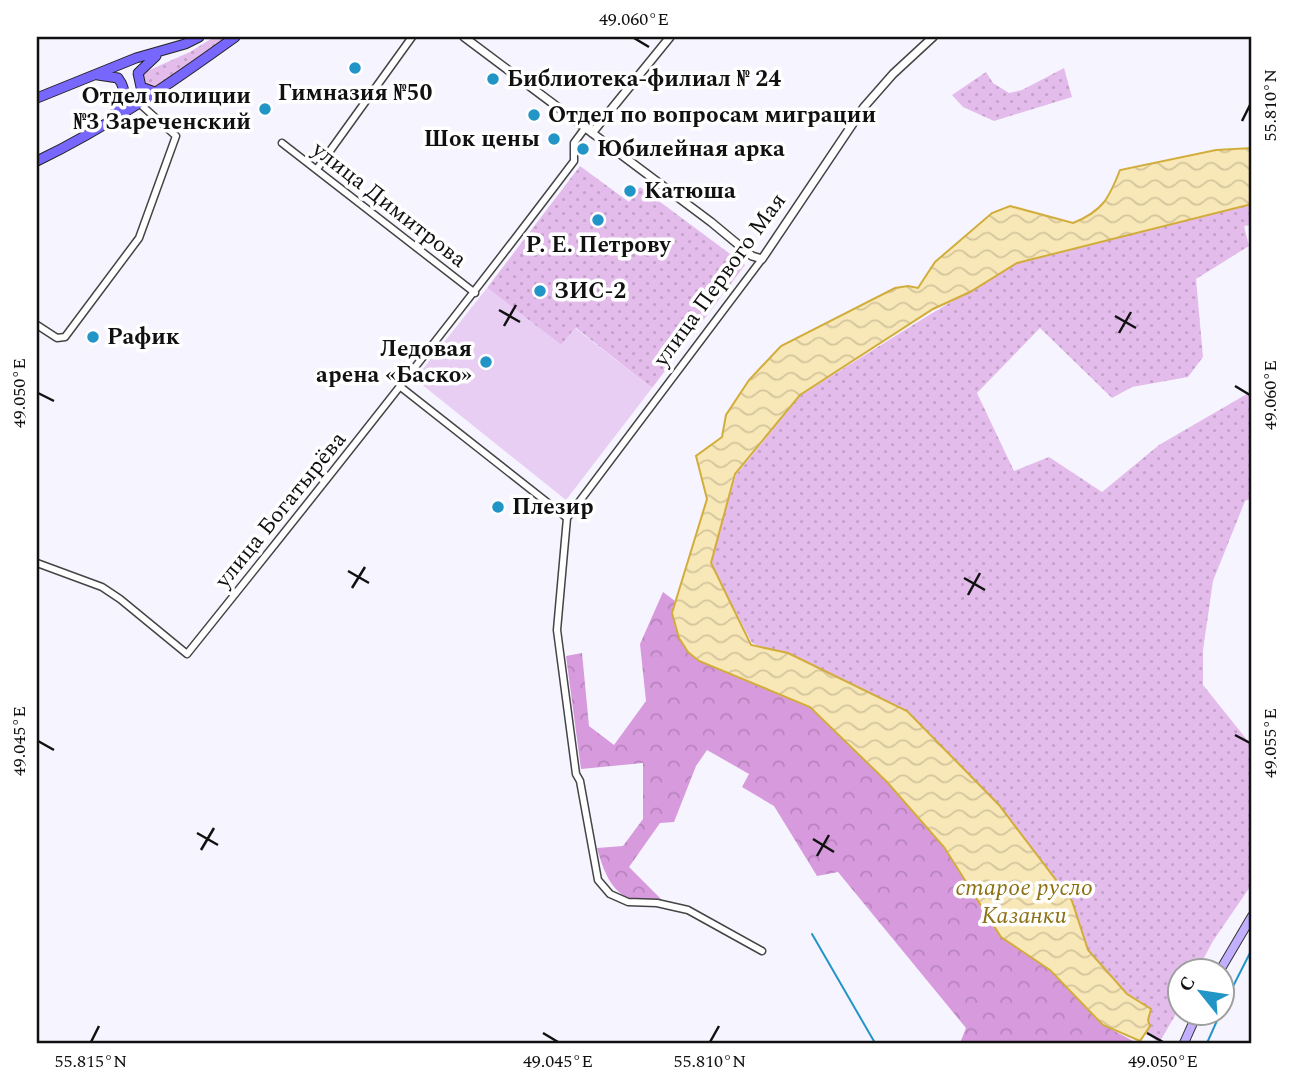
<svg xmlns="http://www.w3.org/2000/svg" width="1289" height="1080" viewBox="0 0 1289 1080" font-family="Spectral,serif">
	<defs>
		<pattern id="grass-dots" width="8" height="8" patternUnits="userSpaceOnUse" patternTransform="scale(1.75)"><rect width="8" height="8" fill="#e4bcec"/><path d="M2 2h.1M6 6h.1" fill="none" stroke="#c3a1c9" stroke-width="1.8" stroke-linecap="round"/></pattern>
		<pattern id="forest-crowns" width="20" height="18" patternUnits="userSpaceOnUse" patternTransform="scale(1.75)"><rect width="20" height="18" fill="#d79add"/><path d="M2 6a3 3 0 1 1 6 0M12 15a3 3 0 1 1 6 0" fill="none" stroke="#b884bd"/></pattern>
		<pattern id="water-waves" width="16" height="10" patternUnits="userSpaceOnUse" patternTransform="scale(1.75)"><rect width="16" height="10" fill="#f8e7b7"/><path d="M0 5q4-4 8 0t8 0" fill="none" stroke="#d4c59c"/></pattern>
	</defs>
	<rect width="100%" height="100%" fill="#f6f4ff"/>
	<path fill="url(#grass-dots)" d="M214 37H229L154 88 143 84 142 76 145 72 190 52Z
		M1064 68 1072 97 994 121 963 107 952 95 986 72 993 83 1009 93 1022 90Z
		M580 166 629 202 640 187 745 265 652 388 576 328 561 345 487 288Z
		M1252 204V225L1244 226 1249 246 1196 279 1203 357 1188 377 1132 387 1112 398 1040 328 977 393 1014 471 1049 457 1102 492 1159 445 1252 391V498L1245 501 1213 581 1203 650V685L1252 746V884L1213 941 1197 971 1180 972V1007L1159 1043 1145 1032 1149 1029 1142 1002 1127 994 1088 950 1072 901 907 711 752 643 710 563 736 475 801 395 929 315 1017 263Z"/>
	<path fill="url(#forest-crowns)" d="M663 592 675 601C670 621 683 648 699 661L810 707 887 782 944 847 1001 937 1050 970 1103 1025 1137 1043H960L966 1028 838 872 817 876 774 806 742 787 749 774 707 750 696 766 674 822 660 823 629 867 662 900C654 900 643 902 634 900 611 894 603 869 597 848L623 846 643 819V763L581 769 566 656 582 653 589 726 614 745 646 701 640 644Z"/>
	<path fill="#e8cef3" d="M487 288 561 345 575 328 652 388 566 500 415 379Z"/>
	<path fill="url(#water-waves)" stroke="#d2ad3b" stroke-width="2" d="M1252 148V204L1017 263 970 292 933 309 800 395 735 474 711 563 751 645 788 653 907 711 999 805 1072 901 1088 950 1127 994 1151 1009 1148 1020 1150 1026 1140 1041 1103 1025 1050 970 1001 937 944 847 887 782 810 707 699 661 688 652 679 638 672 613 707 499 696 456 722 437 726 415 749 380 781 346 895 288 908 286 918 288 935 262 992 213 1010 206 1073 223C1103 211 1109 198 1120 170L1216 150Z"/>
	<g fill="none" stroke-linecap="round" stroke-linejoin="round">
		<defs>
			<path id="minor" d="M282 143 475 293
				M317 169 412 37
				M37 325 57 338 65 337 139 238 176 136 140 104
				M402 388 567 518
				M567 518 557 630 576 774 580 781 598 880 610 894 628 902 657 903 688 910 762 951
				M567 518 762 259
				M37 563 102 587 120 599 187 654C318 491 448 328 574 161V143L585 128"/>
			<path id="tertiary" d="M464 37 711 222 752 256 762 259 864 107 893 74 933 37
				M592 133 670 37"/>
			<path id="secondary" d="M1219 972 1252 916
				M1184 1043 1197 1014"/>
			<path id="primary" d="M156 56 138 73 141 87 157 93
				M98 75 118 78C131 95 120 106 109 121
				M37 98 136 58 185 44 199 37
				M37 161C108 127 171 83 235 37"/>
		</defs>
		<use href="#minor" stroke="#444" stroke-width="9"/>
		<use href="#tertiary" stroke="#444" stroke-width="10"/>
		<use href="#secondary" stroke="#333" stroke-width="10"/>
		<use href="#primary" stroke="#222" stroke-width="11"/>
		<use href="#minor" stroke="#fff" stroke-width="6"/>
		<use href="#tertiary" stroke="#fff" stroke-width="7"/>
		<use href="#secondary" stroke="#c3afff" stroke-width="8"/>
		<use href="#primary" stroke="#7867fc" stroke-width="9"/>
		<path stroke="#2295c7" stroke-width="2" d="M812 934 875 1043
			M1222 1008 1252 949
			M1207 1043 1220 1014"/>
	</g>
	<path fill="none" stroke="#111" stroke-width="2.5" d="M634 38 649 47M1242 121 1250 105M499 310 520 322M1115 316 1136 328M504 326 516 305M1119 333 1131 312M1235 386 1250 395M38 393 54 401M348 571 369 583M964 578 985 590M352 588 365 567M968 595 980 573M1235 735 1250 743M38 741 54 750M197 833 218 845M813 839 834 852M201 850 214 828M817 856 829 835M543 1033 558 1042M1147 1033 1163 1042M91 1042 99 1026M710 1042 719 1026"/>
	<g fill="#2295c7" stroke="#fff" stroke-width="2.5">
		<circle cx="355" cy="68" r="7"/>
		<circle cx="493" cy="79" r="7"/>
		<circle cx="265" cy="109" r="7"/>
		<circle cx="534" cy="115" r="7"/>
		<circle cx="554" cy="139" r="7"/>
		<circle cx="583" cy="149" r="7"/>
		<circle cx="630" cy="191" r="7"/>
		<circle cx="598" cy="220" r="7"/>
		<circle cx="540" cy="291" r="7"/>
		<circle cx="93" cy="337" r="7"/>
		<circle cx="486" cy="362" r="7"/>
		<circle cx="498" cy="507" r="7"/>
	</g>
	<g text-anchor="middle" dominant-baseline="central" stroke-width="7" stroke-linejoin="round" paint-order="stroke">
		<g font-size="23" font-weight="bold" fill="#111" stroke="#fff" text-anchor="start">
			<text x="507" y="79">Библиотека-филиал № 24</text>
			<text x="355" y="93" text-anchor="middle">Гимназия №50</text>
			<text x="251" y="96" text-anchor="end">Отдел полиции<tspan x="251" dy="26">№3 Зареченский</tspan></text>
			<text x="548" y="115">Отдел по вопросам миграции</text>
			<text x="540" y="139" text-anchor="end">Шок цены</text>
			<text x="597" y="149">Юбилейная арка</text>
			<text x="644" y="191">Катюша</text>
			<text x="598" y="245" text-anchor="middle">Р. Е. Петрову</text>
			<text x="554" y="291">ЗИС-2</text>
			<text x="107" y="337">Рафик</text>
			<text x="472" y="349" text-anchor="end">Ледовая<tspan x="472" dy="26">арена «Баско»</tspan></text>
			<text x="512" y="507">Плезир</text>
		</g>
		<g font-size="23" fill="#111" stroke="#fff">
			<text transform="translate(389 205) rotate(38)">улица Димитрова</text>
			<text transform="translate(720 280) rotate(-54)">улица Первого Мая</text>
			<text transform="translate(281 510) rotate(-51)">улица Богатырёва</text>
		</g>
		<g font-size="24" font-style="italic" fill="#8b7113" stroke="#fff">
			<text x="1024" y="888">старое русло<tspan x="1024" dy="28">Казанки</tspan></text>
		</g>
	</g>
	<rect width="1289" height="1080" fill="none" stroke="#ffffff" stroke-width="77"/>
	<g transform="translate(1201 992) rotate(300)"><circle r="33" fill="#ffffff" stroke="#a0a0a0" stroke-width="2"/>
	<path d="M0-5L12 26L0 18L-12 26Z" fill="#2295c7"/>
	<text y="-10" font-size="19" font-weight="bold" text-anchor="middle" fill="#111111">С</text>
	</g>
	<rect x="38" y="38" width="1212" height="1004" fill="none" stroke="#111" stroke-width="2.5"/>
	<g font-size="18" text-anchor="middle" fill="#111">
		<text x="634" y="25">49.060°E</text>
		<text transform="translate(1270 105) rotate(-90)" y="6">55.810°N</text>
		<text transform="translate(19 393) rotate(-90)" y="6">49.050°E</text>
		<text transform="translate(1270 395) rotate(-90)" y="6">49.060°E</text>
		<text transform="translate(19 741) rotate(-90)" y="6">49.045°E</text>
		<text transform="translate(1270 743) rotate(-90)" y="6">49.055°E</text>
		<text x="91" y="1067">55.815°N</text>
		<text x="558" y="1067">49.045°E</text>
		<text x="710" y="1067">55.810°N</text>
		<text x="1163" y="1067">49.050°E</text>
	</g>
</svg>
